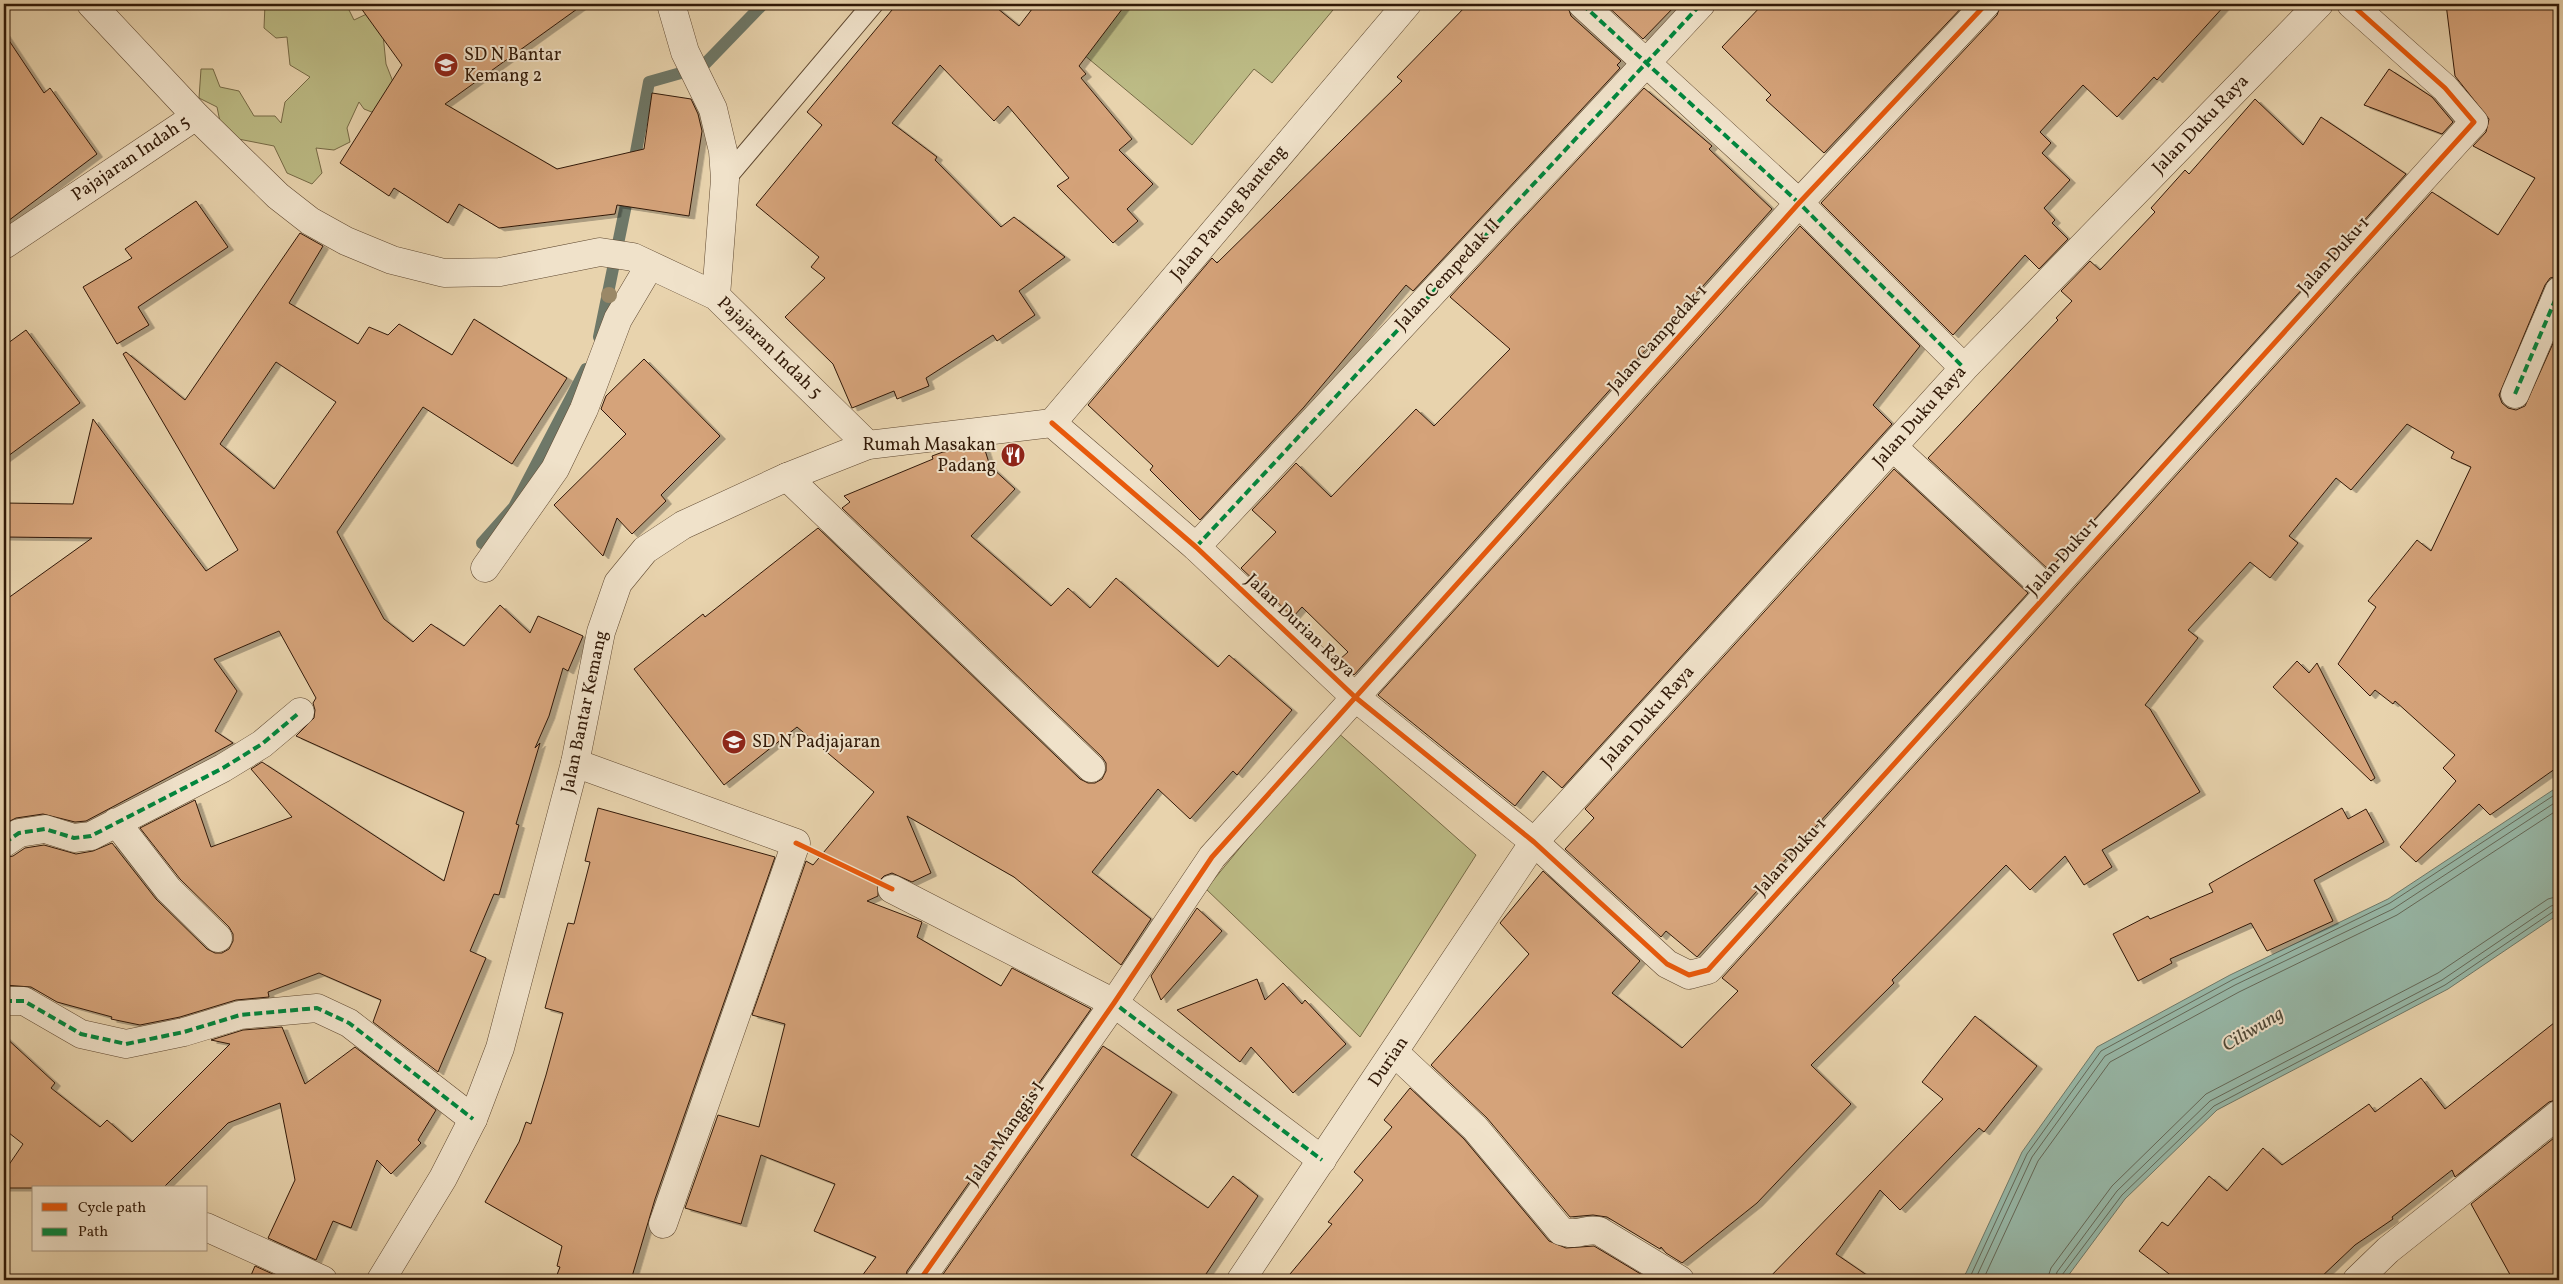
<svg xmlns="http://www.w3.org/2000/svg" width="2563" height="1284" viewBox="0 0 2563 1284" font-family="Vollkorn,serif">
	<defs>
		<filter id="shadow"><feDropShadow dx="5.5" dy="3" stdDeviation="0" flood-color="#0004"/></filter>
	</defs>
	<rect width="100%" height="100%" fill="#e8d3ad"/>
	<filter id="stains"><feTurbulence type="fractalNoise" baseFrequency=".004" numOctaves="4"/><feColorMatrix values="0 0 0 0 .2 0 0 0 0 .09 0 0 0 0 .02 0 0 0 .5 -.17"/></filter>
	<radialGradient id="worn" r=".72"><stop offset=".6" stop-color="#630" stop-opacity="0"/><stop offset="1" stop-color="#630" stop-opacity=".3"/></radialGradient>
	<path fill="#bcbb85" stroke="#766a46" d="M265 4H346L354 20 375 10 381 15 386 64 397 92 382 116 364 109 359 102 347 128 350 142 334 150 316 148 322 173 312 184 287 173 274 146 223 136 217 107 199 98 201 69H213L220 87 239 91 254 116H275L281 123 285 102 310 77 290 65 287 37 276 38 264 28Z
		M1023 4H1338L1272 83 1254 69 1192 145Z
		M1336 731 1476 855 1360 1037 1206 889Z"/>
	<path fill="#97b8a8" stroke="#6e7868" d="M2559 786V914L2448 989 2217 1110 2125 1199 2065 1280H1959L1966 1273 2022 1152 2097 1047 2230 975 2388 899Z"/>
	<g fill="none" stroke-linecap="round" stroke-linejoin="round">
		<path stroke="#646858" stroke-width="1" d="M1966 1280 1971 1275 2027 1154 2101 1051 2232 980 2390 903 2559 792
			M1975 1280 2032 1157 2105 1056 2235 985 2393 909 2559 800
			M1983 1280 2038 1161 2110 1062 2239 992 2397 915 2559 809
			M2047 1280 2051 1268 2112 1186 2206 1094 2438 973 2548 899 2559 896
			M2055 1280 2057 1272 2117 1191 2210 1101 2442 980 2551 906 2559 904
			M2061 1280 2062 1275 2122 1195 2214 1106 2445 985 2554 911 2559 910"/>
		<path stroke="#6e7868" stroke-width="12" d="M633 168 649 82 702 67 763 4
			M599 337 629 190
			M482 543 514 507 586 369"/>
	</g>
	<path fill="#d5a37a" stroke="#311907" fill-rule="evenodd" filter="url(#shadow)" d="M358 4H584L445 104 557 169 644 149 652 93 691 99 698 114 702 131 689 216 617 205 615 214 499 228 459 204 448 223 394 188 389 196 340 163 402 65Z
		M897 4H992L1019 26 1036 4H1126L1079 66 1086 74 1081 78 1132 139 1119 150 1153 184 1127 209 1138 221 1113 243 1057 186 1069 178 1008 106 994 121 940 65 892 123 937 157 935 160 1001 227 1014 217 1065 257 1019 291 1035 315 997 341 993 335 926 378 929 386 897 399 894 391 852 408 833 364 785 317 825 278 811 267 819 257 756 205 822 125 807 112Z
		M1468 4H1567L1571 16 1621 61 1617 65 1620 68 1413 291 1406 285 1304 407 1200 520 1150 470 1153 466 1088 405 1212 258 1217 263 1402 81 1397 77Z
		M1605 4H1677L1643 39Z
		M1763 4H1965L1824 153 1766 100 1771 95 1722 47Z
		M2001 4H2226L2157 80 2154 77 2117 117 2083 85 2040 132 2051 143 2042 153 2070 180 2044 208 2055 220 2052 223 2068 239 2039 269 2025 255 1953 335 1821 203 1997 15Z
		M2446 4H2559V276L2550 278 2545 285 2499 395 2502 403 2508 408 2516 410 2525 406 2559 330V766L2490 815 2479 804 2416 862 2400 847 2456 781 2443 768 2455 755 2395 701 2393 704 2375 690 2370 696 2338 664 2376 607 2368 601 2417 540 2431 551 2471 467 2451 458 2454 452 2407 424 2351 490 2336 478 2289 536 2298 543 2270 578 2250 562 2188 630 2198 638 2145 705 2150 709 2200 792 2102 850 2112 867 2084 885 2065 856 2030 890 2006 865 1892 980 1894 983 1811 1065 1851 1104 1757 1203 1682 1263 1666 1253 1661 1247 1660 1249 1607 1217 1593 1215 1570 1217 1487 1118 1431 1065 1529 954 1500 923 1543 871 1640 961 1612 993 1682 1048 1738 991 1722 978 2432 192 2498 235 2535 178 2473 146 2486 132 2489 119 2455 76Z
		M4 33 44 93 50 88 97 154 4 224Z
		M2389 69 2432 97 2453 122 2442 134 2364 105Z
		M1644 88 1712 146 1709 149 1772 209 1354 675 1339 660 1348 652 1302 607 1293 617 1241 568 1276 532 1252 510 1296 463 1331 497 1416 409 1434 426 1510 349 1450 297Z
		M2255 99 2303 145 2321 117 2406 174 2049 570 1928 458 2058 320 2056 318 2072 301 2061 291 2090 261 2100 270 2155 212 2151 208 2185 170 2189 174Z
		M196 201 228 247 138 307 149 325 117 344 83 287 132 258 125 249Z
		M1800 226 1920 346 1873 405 1892 424 1562 788 1543 771 1515 806 1378 695Z
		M300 233 323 246 289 303 358 344 369 327 388 335 399 324 452 355 474 319 567 378 512 464 423 407 337 532 384 619 413 642 431 624 464 646 500 605 530 633 538 616 583 636 568 671 563 668 549 716 535 748 540 743 516 824 519 825 499 895 494 894 470 951 486 958 438 1072 373 1022 381 1000 319 973 268 992 269 997 236 1000 180 1017 140 1025 111 1019 112 1017 57 1002 31 987 4 985V858L13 856 25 848 44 845 76 854 93 851 112 843 156 899 207 949 215 953H222L229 949 233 941V934L229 927 180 879 140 828 195 800 211 847 292 817 251 769 262 762 444 881 464 812 296 736 314 718 315 710 313 703 316 698 279 631 214 659 237 691 215 731 233 743 86 821 75 822 43 814 16 818 4 824V601L92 538 4 537V503L73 504 93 419 206 571 238 550 123 354 126 352 185 400ZM276 362 336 402 274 489 220 444Z
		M26 330 80 403 4 459V346Z
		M644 359 720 436 661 495 666 501 632 534 617 518 603 556 554 505 626 434 601 409 606 396Z
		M984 447 990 466 1015 489 971 536 1051 606 1068 588 1090 608 1116 578 1218 667 1229 655 1292 710 1237 775 1233 771 1190 819 1158 789 1092 872 1151 919 1121 965 1014 877 907 816 931 873 912 882 892 873 884 876 878 882V896L867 901 922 922 917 937 1001 986 1012 968 1091 1009 907 1271 905 1280H859L876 1257 814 1231 835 1184 761 1155 741 1224 685 1208 718 1115 759 1127 785 1024 752 1015 806 861 813 865 874 792 797 727 724 785 634 669 703 614 705 617 818 528 1080 779 1088 783H1095L1102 779 1106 771V763L1102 757 842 508 850 502 844 496 933 459 932 456 943 452Z
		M1894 469 2028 593 1697 957 1666 931 1661 937 1565 849 1594 818 1585 809Z
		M2297 661 2309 673 2317 663 2375 778 2371 781 2273 687Z
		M598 808 775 857 655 1199 631 1280H555L560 1267 557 1266 562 1246 485 1202 519 1142 526 1122 531 1124 546 1075 563 1013 545 1008 568 923 574 924 590 862 585 861Z
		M2342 808 2348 819 2366 809 2384 842 2314 880 2333 921 2267 951 2251 923 2170 959 2172 963 2138 981 2113 934 2148 916 2150 919 2213 892 2209 884Z
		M1197 908 1222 931 1161 1000 1151 976Z
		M1257 979 1265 1000 1283 983 1302 1004 1305 1000 1346 1044 1293 1093 1251 1047 1240 1062 1177 1010Z
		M1975 1016 2037 1066 1984 1132 1979 1128 1900 1210 1880 1190 1836 1254 1874 1280H1767L1943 1099 1922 1082Z
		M2559 1019V1099L2549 1102 2455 1177 2452 1170 2392 1217 2393 1219 2355 1245 2318 1280H2177L2139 1251 2162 1222 2168 1226 2209 1176 2227 1191 2263 1148 2282 1165 2369 1104 2375 1112 2421 1078 2445 1109Z
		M282 1027 305 1084 355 1047 436 1110 418 1140 421 1143 391 1174 377 1160 351 1228 333 1221 316 1260 268 1238 295 1180 280 1103 228 1123 163 1188H4V1172L23 1144 4 1129V1036L55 1083 51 1088 100 1127 107 1120 132 1142 230 1044 211 1040 243 1030Z
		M1103 1046 1172 1092 1131 1155 1208 1208 1233 1176 1258 1196 1202 1280H939Z
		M1410 1088 1464 1139 1549 1241 1566 1248 1594 1246 1644 1276 1641 1280H1285L1332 1224 1328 1222 1363 1180 1354 1172 1392 1127 1384 1120Z
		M2559 1134V1280H2513L2471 1204Z
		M255 1266 286 1280H249Z"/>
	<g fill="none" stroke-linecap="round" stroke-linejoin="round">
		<defs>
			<path id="service" d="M725 179 873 4"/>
			<path id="minor" d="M91 4 196 116 278 196 310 221 346 241 392 260 444 273 500 272 600 252 633 257 716 296 868 445
				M671 4 685 52 713 109 723 151 725 179 716 296
				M1582 4 1799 203 1964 368
				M2319 4 1964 368 1534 842 1667 964 1689 975 1708 970 2474 122 2445 88 2351 4
				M4 245 196 116
				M2515 394 2559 291
				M1893 447 2050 592
				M787 477 1091 768
				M1196 547 1701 4
				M485 568 555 469 584 409 618 319 650 265
				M575 763 796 843 663 1224
				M116 822 168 889 218 938
				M4 843 19 833 45 829 74 838 91 836 223 768 262 744 300 712
				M892 889 1114 1003 1322 1160
				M4 1001H24L81 1034 126 1044 184 1032 240 1015 317 1008 349 1023 473 1119
				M1395 1053 1475 1128 1561 1231C1581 1237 1582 1228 1599 1231L1680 1280
				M206 1227 323 1280
				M920 1280 1114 1003 1212 857 1799 203 1986 4
				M2357 1280 2388 1250 2559 1114"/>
			<path id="tertiary" d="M1052 423 1196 547 1355 697 1534 842 1241 1280
				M1052 423 1407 4
				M381 1280 443 1178 473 1119 500 1048 575 763 601 632 618 583 645 550 683 525 787 477 868 445 1052 423"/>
		</defs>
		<use href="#service" stroke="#5f4830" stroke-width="22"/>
		<use href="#minor" stroke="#5f4830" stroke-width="29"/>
		<use href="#tertiary" stroke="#5f4830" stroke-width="29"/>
		<use href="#service" stroke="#f0e2ca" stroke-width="20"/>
		<use href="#minor" stroke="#f0e2ca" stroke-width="28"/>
		<use href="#tertiary" stroke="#f0e2ca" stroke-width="28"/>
		<path stroke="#00873e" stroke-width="4" stroke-dasharray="8 4" stroke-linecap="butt" d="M1582 4 1799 203 1964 368
			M2515 394 2559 291
			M1196 547 1701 4
			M4 843 19 833 45 829 74 838 91 836 223 768 262 744 300 712
			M4 1001H24L81 1034 126 1044 184 1032 240 1015 317 1008 349 1023 473 1119
			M1111 1007 1114 1003 1322 1160"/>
		<defs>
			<path id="cycleway" d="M1052 423 1196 547 1355 697 1534 842 1667 964 1689 975 1708 970 2474 122 2445 88 2351 4
				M796 843 892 889
				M920 1280 1114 1003 1212 857 1799 203 1986 4"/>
		</defs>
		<use href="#cycleway" stroke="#f0e2ca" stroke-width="8"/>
		<use href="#cycleway" stroke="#e8590c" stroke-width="5"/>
	</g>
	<circle fill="#9a8867" cx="609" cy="295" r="8"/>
	<defs>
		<symbol id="school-disc" viewBox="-11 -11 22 22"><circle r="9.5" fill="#8f2418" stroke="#f0e2ca"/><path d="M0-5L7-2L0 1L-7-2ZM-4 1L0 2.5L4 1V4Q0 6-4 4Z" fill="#fff"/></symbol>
		<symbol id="restaurant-disc" viewBox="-11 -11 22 22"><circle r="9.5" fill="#8f2418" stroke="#f0e2ca"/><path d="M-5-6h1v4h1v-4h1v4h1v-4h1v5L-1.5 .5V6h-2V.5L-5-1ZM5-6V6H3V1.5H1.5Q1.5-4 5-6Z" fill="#fff"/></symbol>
	</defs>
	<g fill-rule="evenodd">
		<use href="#school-disc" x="432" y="51" width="28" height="28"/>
		<use href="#restaurant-disc" x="999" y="441" width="28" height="28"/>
		<use href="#school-disc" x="720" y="728" width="28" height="28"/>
	</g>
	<g text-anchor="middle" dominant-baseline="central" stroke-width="4" stroke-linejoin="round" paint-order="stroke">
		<g font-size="18" fill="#311907" stroke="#f0e2ca" text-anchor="start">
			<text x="464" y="55">SD N Bantar<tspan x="464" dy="21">Kemang 2</tspan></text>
			<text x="996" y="445" text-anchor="end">Rumah Masakan<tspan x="996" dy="21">Padang</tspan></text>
			<text x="752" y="742">SD N Padjajaran</text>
		</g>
		<g font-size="18" fill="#311907" stroke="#f0e2ca">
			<text transform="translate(2201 125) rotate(-46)">Jalan Duku Raya</text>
			<text transform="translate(131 159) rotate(-34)">Pajajaran Indah 5</text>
			<text transform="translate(1229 213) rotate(-50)">Jalan Parung Banteng</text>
			<text transform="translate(2334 256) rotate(-48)">Jalan Duku 1</text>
			<text transform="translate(1448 275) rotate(-47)">Jalan Cempedak II</text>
			<text transform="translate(1658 339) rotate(-48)">Jalan Campedak 1</text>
			<text transform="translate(769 348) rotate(44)">Pajajaran Indah 5</text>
			<text transform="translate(1920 417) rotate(-48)">Jalan Duku Raya</text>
			<text transform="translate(2063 557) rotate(-48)">Jalan Duku 1</text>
			<text transform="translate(1300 626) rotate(43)">Jalan Durian Raya</text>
			<text transform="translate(585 712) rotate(-78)">Jalan Bantar Kemang</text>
			<text transform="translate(1648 717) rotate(-48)">Jalan Duku Raya</text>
			<text transform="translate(1791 857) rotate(-48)">Jalan Duku 1</text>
			<text transform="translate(1389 1062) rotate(-56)">Durian</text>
			<text transform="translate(1006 1134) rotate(-55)">Jalan Manggis I</text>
		</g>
		<g font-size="19" font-style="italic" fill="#504937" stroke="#f0e2ca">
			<text transform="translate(2253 1030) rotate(-31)">Ciliwung</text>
		</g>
	</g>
	<rect width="2563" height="1284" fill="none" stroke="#e8d3ad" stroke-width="20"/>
	<rect x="5" y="5" width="2553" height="1274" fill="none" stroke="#311907" stroke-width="2.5"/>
	<rect x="10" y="10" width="2543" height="1264" fill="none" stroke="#311907"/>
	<rect x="32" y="1186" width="175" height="65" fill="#f0e2ca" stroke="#a4927c"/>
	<rect x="42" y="1203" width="25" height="8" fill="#e8590c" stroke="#a4927c"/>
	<text x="78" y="1212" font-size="15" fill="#311907">Cycle path</text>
	<rect x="42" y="1228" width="25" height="8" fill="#00873e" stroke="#a4927c"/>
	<text x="78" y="1236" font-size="15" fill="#311907">Path</text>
	<rect width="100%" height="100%" filter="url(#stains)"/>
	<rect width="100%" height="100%" fill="url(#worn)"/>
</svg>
